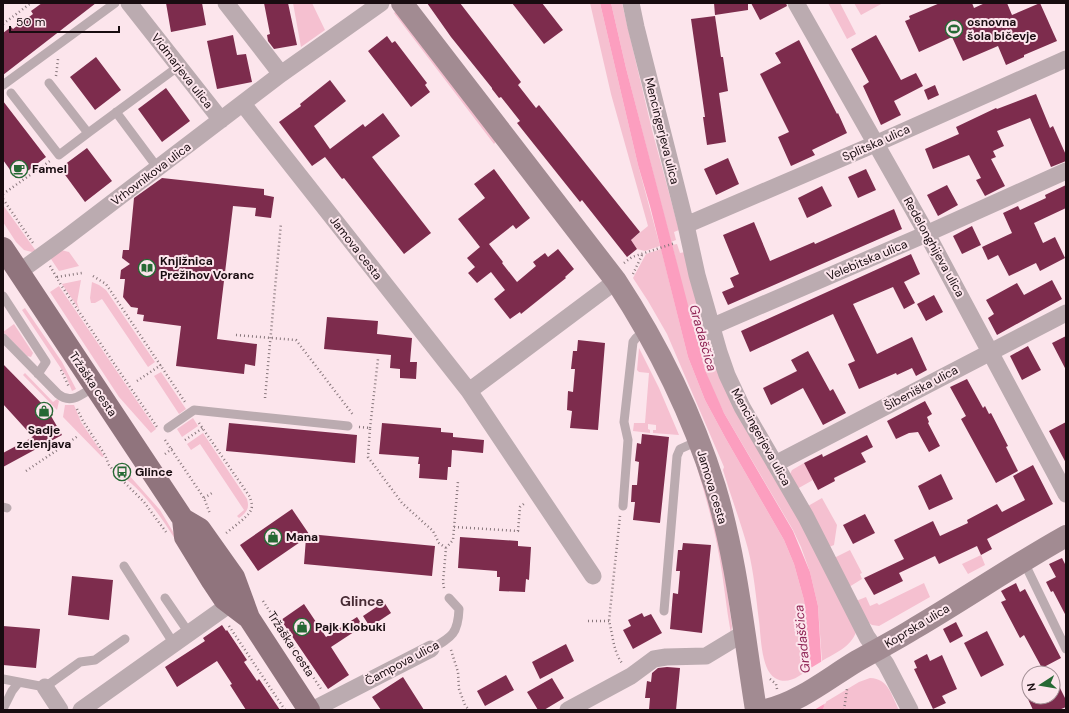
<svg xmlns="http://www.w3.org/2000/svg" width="1069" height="713" viewBox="0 0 1069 713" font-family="'DM Sans',sans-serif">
	<rect width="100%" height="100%" fill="#fce5ec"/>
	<path fill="#f5c0d0" d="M293 3H312L325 30 301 47Z
		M590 3H600L638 165 660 246 645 251 637 249 631 240 648 226 611 94Z
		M611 3H622L652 130 679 230 674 232 676 240 671 242 626 68Z
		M828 3H840L856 34 847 39Z
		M854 3H883L861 15Z
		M397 10 497 140 494 144 394 13Z
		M3 205 36 251 32 252 24 250 16 242 3 222Z
		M677 244 680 253 685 252 690 278 803 525 856 632C851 647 835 653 822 661L818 606 810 572 801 547 793 530 724 413C717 399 710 385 705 370 691 330 683 287 672 245Z
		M661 249 688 357 705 400 726 439 784 540 794 564 804 600 811 668C801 675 788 686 775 678 761 670 761 636 759 621 756 597 754 573 748 549 741 523 731 497 723 470L724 467 667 334 648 301 633 278 646 254Z
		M61 250 69 252 79 266 59 271 49 256Z
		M81 280 77 302 79 309 62 284Z
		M92 282 99 285 106 290 155 362 148 367 102 299 95 303H91L90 298Z
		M59 286 156 429 151 433 119 397 50 292Z
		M25 308 62 362 76 389 72 391 66 376 22 310Z
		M14 324 33 353 31 357 27 356 3 332Z
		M639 348 659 388 679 435 653 433V430H656V425L648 424V429L650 430V433L633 431 634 423H645L649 373 639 372 637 370Z
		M161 372 186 409 179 414 154 376Z
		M25 373 53 402 57 399 59 401 57 410 23 375Z
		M65 405H74L81 422 104 456 102 457 63 417Z
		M193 418 198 426 182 437 177 429Z
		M203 433 247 499C250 509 246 513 239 518L237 516 244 510 200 444 191 450 187 444Z
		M693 454 696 457 722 554 732 626 731 634C726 608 724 581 719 555 713 521 703 487 693 454Z
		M804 463 813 480 797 489 790 474 792 470Z
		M128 474 160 510 197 572H196C176 542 153 498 123 477Z
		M822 498 837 525 834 545 829 547 808 506Z
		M850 550 862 573 860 574 862 579 849 587 834 558Z
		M981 555 985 565 968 574 962 564Z
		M924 583 930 597 879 626 872 625 869 623 856 601 866 597 870 606 877 603 879 605Z
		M870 678C889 679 891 695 899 710H822L824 707V703L859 682Z"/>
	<path fill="#fc9ebf" d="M600 3H611L626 68 705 370 724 413 793 531 810 572 818 606 824 707 822 710H814V668H811L804 600 794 564 784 540 726 439 705 400 688 357 650 206 638 165Z"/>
	<path fill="#fce5ec" d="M824 660 826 703 814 710H812V670L809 669Z"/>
	<path fill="#7d2c4d" d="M42 3H96L3 75V33L11 27 13 29 33 14 31 11Z
		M166 3H202L206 25 171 32Z
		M264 3H288L297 45 274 49 268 41 267 35 270 34Z
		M427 3H460L521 82 518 85 536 108 539 105 640 232 631 240 637 249 627 257 582 200 580 202 517 123 520 121 501 97 499 98 492 89V88L451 37Z
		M512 3H542L563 30 544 44Z
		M714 3H748V10L715 15Z
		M751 3H786L787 6 760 20Z
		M940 3H972L974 8 985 3H1007L1012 15 1040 3 1057 41 1024 55V57L1006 65 998 46 963 61 952 37 919 52 905 21 910 19 909 16Z
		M715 16 721 57H723L728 91 719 93 726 142 707 145 703 117H705L691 19Z
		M233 35 237 55 246 54 252 82 217 89 207 41Z
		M876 35 901 80 916 73 923 86 894 101 901 115 881 125 863 86 869 82 851 49Z
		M387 36 392 43 395 41 427 83 425 85 430 92 411 107 368 51Z
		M799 40 837 114 838 113 847 133 812 150 815 155 791 166 778 137 789 132 760 74 781 63 775 53Z
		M96 57 121 90 95 110 70 77Z
		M330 80 346 101 314 126 330 149 363 124 365 127 383 113 400 136 372 157 431 233 404 254 344 178 342 179 325 157 312 166 279 122 301 106 300 104Z
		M935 85 939 95 928 100 924 90Z
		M166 88 190 121 162 142 138 109Z
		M1036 94 1050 128 1053 126 1066 155V161L1051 167 1030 118 997 131 1004 146 993 151 996 157 991 159 1005 186 985 196 976 180 981 178 969 155 933 169 925 149 959 134 956 127 996 108 997 109Z
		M3 101 46 157 21 176 20 175 16 178 3 160Z
		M87 148 112 181 85 202 60 168Z
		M728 158 739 184 716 195 704 169Z
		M494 169 530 218 516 229 513 225 489 244 503 262 502 263 517 282 536 266 533 262 545 253 548 257 558 249 574 269 565 277 566 278 521 314 520 312 510 319 494 299 505 290 491 272 477 283 468 273 475 267 467 258 480 247 458 219 485 198 474 184Z
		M866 169 876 190 858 198 848 177Z
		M162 178 264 189V195L274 197 271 218 255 216 256 208 233 206 217 339 257 344 255 366 245 364 244 374 176 366 181 326 143 321 144 315 137 314 138 308 131 307 123 297 125 279H120L121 270 130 264 122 258 123 250H129L134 198Z
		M947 185 958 205 938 216 927 195Z
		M1066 185V208L1034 223 1043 243 1055 237 1065 258 1040 271 1036 263 1009 276 998 255 988 260 982 247 1012 233 1003 213 1018 206 1020 210 1046 198 1045 195Z
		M822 186 832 206 807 218 798 198Z
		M894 209 902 229 728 305 722 292 734 287 730 278 739 274 723 235 754 222 770 261 814 242 815 244Z
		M972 226 981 245 962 254 953 236Z
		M911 254 920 274 904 282 915 303 904 309 893 287 853 304 877 354 912 337 927 370 916 376 912 368 897 375 896 373 859 389 848 364 855 361 833 314 750 352 741 331Z
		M1052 280 1062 299 997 335 988 318 994 314 986 300 1017 283 1024 295Z
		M934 295 943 312 926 321 917 304Z
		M327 317 378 321 377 334 412 338 410 362H417L416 379 400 378V369L390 368 391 355 324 349Z
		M1066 336V370L1052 343Z
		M578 340 605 343 598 430 570 428 572 411 567 410 568 391 573 392 575 369H571L573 351H577Z
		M1028 346 1041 370 1022 380 1010 356Z
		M808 351 830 391 833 389 846 413 823 425 803 388 771 405 763 388 797 371 791 360Z
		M3 364 53 415 51 416 62 435 3 467V453L33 437 3 404Z
		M967 379 983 408 985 406 989 414 991 413 1008 446 1006 447 1018 471 996 483 961 419 966 416 950 387Z
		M925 401 932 414 927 417 929 422 928 423 940 446 929 452 918 432 909 433 896 439 887 421Z
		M1066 422V463L1049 431Z
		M229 423 357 435 355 463 226 451Z
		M382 423 441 428V432L453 433V437L484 440 483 453 452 450 451 467H448L447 480 419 478 420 464H418L419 457 379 454Z
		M642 434 669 437 660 523 633 520 635 502H631L632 485H637L639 462 635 461 637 443 641 444Z
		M867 435 873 447 861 453 866 462 834 478 835 481 818 490 804 463 822 454 823 457Z
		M1033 465 1053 504 987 539 992 549 981 555 977 546 939 564 935 556 899 573 903 581 874 595 864 578 904 559 894 540 933 521 940 536 968 523 967 520 997 504 1002 512 1025 500 1013 476Z
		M941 474 953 499 929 510 918 486Z
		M292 509 309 534 435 546 432 576 304 564 306 538 258 571 240 545Z
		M865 514 875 533 853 544 843 525Z
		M460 537 518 541V546L531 547 529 580 526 579 525 592 499 591 500 577H497V571L458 568Z
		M683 543 711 545 702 633 670 629 673 593 678 594 680 571H676L678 550H682Z
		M1062 558 1066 566V616L1053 591 1051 592 1046 582 1056 577 1049 564Z
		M72 576 113 580 109 620 68 615Z
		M1016 583 1020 592 1025 589 1061 658 1042 668 1024 635 1020 638 1001 602 1006 600 1001 591Z
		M384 602 391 613 370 627 363 616Z
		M304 604 326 637 357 617 363 626 331 647 349 675 328 689 281 620Z
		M642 613 644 617 651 614 662 633 633 649 623 630 631 626 628 620Z
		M956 622 963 636 950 643 943 629Z
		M222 625 226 631 227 630 247 660 244 662 257 681 259 679 280 710H246L230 685 232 684 217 661 177 687 165 667 205 641 203 638Z
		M3 626 40 629 36 668 3 665Z
		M987 631 1004 665 981 677 964 643Z
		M566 644 574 661 540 679 532 662Z
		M927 654 930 661 942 655 957 689 942 696 946 703 933 709 914 669 917 668 914 661Z
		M667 667 680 668 676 710H649L650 698H645L647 681 651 682 652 673 658 668Z
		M1053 674 1066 700V707L1059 710H1033L1027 697H1053Z
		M506 675 514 690 485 706 477 691Z
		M403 677 424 710H381L372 697Z
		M552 678 564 698 544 710H538L527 692Z"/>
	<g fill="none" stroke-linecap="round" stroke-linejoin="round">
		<path stroke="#88777c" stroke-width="2.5" stroke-dasharray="1 3" stroke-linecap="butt" d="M3 24 31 3
			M56 76 58 59
			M3 194 50 161
			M3 199 33 243
			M624 263 632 257 675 243
			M50 266 61 285 157 427
			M633 274 643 253
			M93 276 106 284 185 402
			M57 277 82 273
			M236 335 296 340 354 416
			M61 370 69 387
			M137 381 161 365
			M265 398 281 223
			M77 409 83 421 105 455 109 465 117 475 144 502 166 532
			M199 423 250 497C251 501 253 506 251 510 248 517 232 528 225 534
			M359 427 370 428 368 457 402 503 433 531 439 543 446 548
			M370 428 378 359
			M165 440 204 498 210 514
			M185 440 203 428
			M165 454 173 448
			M26 471 78 436
			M204 498 212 493
			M620 516 609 621C613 635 613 651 622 663
			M454 527 518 531 520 507 525 503
			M444 588 443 582 446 548 453 540 458 481
			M263 601 321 689
			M588 621H609
			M229 626 285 710
			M451 650 458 672 459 689 465 705 469 710
			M770 679 776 684 777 689
			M844 710 847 689"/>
		<path stroke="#bbabb0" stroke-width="9" d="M49 83 88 133 179 66
			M3 85 115 3
			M11 93 59 155 88 133
			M116 112 154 163
			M3 296 46 362 38 374
			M3 338 58 394C71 405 82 394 95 386
			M168 428 194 410 348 426
			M623 506 628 440 624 422 633 342 636 338 646 330
			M3 507 7 508
			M1023 560 1066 649
			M124 566 174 644
			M165 598 189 633
			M664 611 677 456 680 449 698 441
			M431 649C452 637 458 634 459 609L449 598
			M3 679 45 687 80 662 95 660 125 639
			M3 709 12 691 19 682"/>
		<path stroke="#bbabb0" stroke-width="17" d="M129 3 221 120
			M226 3 281 74
			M631 3 636 27 686 225 697 275 719 352 727 375 742 407 806 517 867 637 886 664 910 710
			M796 3 927 234 1066 494
			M243 104 469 391 616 281
			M686 225 875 144 1066 59
			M19 272 67 237 281 74 381 3
			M711 327 917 238 1066 171
			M469 391 593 576
			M775 464 1066 313
			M45 687 60 710
			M81 710 230 604
			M312 710 431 649
			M568 710 631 676 654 659 666 657 706 656 744 633"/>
		<path stroke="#a28b92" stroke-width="22" d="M402 3 616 281C658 345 692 414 715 487 737 560 744 636 756 710
			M766 710C800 702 827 679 857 661 876 650 896 640 915 628 966 598 1014 565 1066 536"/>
		<path stroke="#90747d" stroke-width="22" d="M3 248 183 519 200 529 234 577 249 618 309 710
			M183 519 185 537 212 581 224 599 249 618"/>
	</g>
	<defs>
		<symbol id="stadium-ring" viewBox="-11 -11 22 22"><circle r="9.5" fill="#fce5ec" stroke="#266934" stroke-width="1.5"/><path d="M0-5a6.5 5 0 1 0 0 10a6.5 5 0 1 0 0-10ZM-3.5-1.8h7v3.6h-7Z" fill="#266934"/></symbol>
		<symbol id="cafe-ring" viewBox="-11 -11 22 22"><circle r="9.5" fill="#fce5ec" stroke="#266934" stroke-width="1.5"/><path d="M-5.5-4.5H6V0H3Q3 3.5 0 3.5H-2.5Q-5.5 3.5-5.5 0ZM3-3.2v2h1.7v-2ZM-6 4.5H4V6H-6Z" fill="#266934"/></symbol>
		<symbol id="library-ring" viewBox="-11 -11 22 22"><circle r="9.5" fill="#fce5ec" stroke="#266934" stroke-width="1.5"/><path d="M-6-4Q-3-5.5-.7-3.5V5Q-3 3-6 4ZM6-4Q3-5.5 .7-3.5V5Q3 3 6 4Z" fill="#266934"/></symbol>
		<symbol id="shop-ring" viewBox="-11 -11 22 22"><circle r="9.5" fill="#fce5ec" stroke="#266934" stroke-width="1.5"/><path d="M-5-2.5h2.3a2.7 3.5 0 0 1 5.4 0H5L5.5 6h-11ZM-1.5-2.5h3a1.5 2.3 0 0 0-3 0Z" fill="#266934"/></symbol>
		<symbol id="bus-ring" viewBox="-11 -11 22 22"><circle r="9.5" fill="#fce5ec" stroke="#266934" stroke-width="1.5"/><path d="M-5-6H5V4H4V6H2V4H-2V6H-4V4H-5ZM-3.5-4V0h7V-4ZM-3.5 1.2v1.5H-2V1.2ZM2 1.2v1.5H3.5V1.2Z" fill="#266934"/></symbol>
	</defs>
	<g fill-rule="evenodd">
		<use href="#stadium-ring" x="944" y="19" width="20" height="20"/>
		<use href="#cafe-ring" x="9" y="159" width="20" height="20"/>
		<use href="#library-ring" x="137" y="258" width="20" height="20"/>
		<use href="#shop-ring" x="34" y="401" width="20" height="20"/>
		<use href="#bus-ring" x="112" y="462" width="20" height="20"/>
		<use href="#shop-ring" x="263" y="527" width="20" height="20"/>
		<use href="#shop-ring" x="292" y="617" width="20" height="20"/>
	</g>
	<g text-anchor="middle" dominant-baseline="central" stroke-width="4" stroke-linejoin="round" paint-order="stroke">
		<g font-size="12" font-weight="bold" fill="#180c10" stroke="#fce5ec" text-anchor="start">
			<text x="967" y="22">osnovna<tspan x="967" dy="14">šola bičevje</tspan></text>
			<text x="32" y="169">Famel</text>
			<text x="160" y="261">Knjižnica<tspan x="160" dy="14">Prežihov Voranc</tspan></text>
			<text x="44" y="430" text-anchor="middle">Sadje<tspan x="44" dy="14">zelenjava</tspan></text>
			<text x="135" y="472">Glince</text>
			<text x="286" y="537">Mana</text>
			<text x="315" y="627">Pajk Klobuki</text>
		</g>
		<g font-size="12" fill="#180c10" stroke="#fce5ec">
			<text transform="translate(182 71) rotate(52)">Vidmarjeva ulica</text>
			<text transform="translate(662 131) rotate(76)">Mencingerjeva ulica</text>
			<text transform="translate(876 143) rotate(-24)">Splitska ulica</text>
			<text transform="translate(151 174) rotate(-37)">Vrhovnikova ulica</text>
			<text transform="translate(934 247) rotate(61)">Redelonghijeva ulica</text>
			<text transform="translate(356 248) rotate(52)">Jamova cesta</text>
			<text transform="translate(867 260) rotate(-23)">Velebitska ulica</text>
			<text transform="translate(93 384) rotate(56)">Tržaška cesta</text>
			<text transform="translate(921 388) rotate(-28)">Šibeniška ulica</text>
			<text transform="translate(761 437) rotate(61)">Mencingerjeva ulica</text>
			<text transform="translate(712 487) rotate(73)">Jamova cesta</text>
			<text transform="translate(917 626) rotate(-31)">Koprska ulica</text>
			<text transform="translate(291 644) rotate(57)">Tržaška cesta</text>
			<text transform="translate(402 663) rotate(-28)">Čampova ulica</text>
		</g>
		<g font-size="13" font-style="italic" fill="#8f2555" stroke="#fce5ec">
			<text transform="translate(703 338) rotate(74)">Gradaščica</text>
			<text transform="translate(802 639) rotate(-96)">Gradaščica</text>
		</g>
		<g font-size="14" font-weight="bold" fill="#472b34" stroke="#fce5ec">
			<text x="362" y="601">Glince</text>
		</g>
	</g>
	<rect width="1069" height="713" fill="none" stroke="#180c10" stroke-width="8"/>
	<g transform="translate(1041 685) rotate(258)"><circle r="19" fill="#fce5ec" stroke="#a18e94"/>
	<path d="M0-3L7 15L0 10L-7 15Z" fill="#266934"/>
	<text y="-6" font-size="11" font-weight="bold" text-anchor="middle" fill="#180c10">N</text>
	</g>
	<path d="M10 26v6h109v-6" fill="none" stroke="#180c10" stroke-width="2"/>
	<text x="16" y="26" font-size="12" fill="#180c10" stroke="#fce5ec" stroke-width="3" paint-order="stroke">50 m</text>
</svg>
